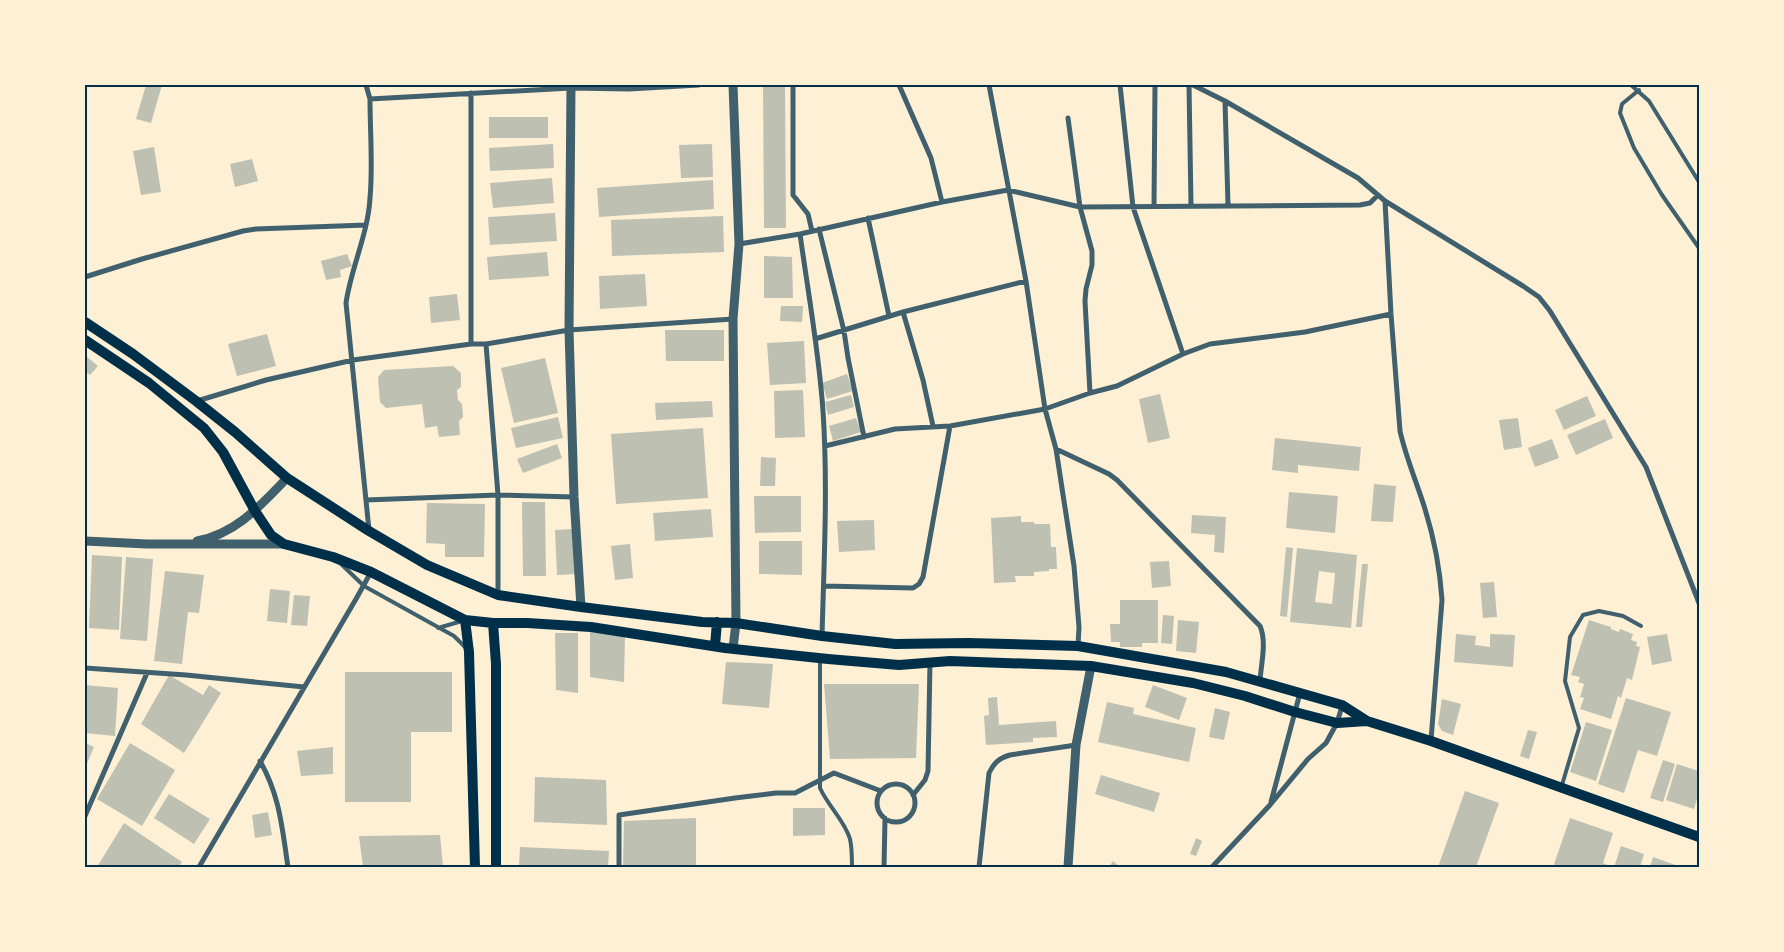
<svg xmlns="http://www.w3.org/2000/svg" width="1784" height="952" viewBox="0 0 1784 952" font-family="Karla,sans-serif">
	<rect width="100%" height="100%" fill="#fdf0d5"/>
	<path fill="#bec0b2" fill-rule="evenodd" d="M146 85H162L151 123 136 119Z
		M763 85H785L786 228H764Z
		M489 117H548V138H489Z
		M553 144 554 168 490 171 489 148Z
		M712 144 713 177 681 178 679 145Z
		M154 147 161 192 141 195 133 151Z
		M252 159 258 181 235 187 230 164Z
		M552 178 554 203 493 208 490 183Z
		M713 180 714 209 599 217 597 188Z
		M555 213 557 241 490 245 488 217Z
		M723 216 724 252 612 256 611 220Z
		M547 252 549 276 489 280 487 257Z
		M347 254 352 266 340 270 341 277 326 280 321 261Z
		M764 256 792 257 793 298H764Z
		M645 274 647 306 600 309 599 276Z
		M457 294 460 320 431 323 429 297Z
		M781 306H803L802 322 780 321Z
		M665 330H724V361H666Z
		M267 334 276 366 237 376 228 344Z
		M804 341 806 383 770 385 767 343Z
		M87 357 98 366 90 375 85 371V359Z
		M545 358 558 413 514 423 501 368Z
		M453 366 461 373V387L457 390 458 400 462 404 463 417 459 421 460 435 439 437 437 426 425 428 422 404 386 408 380 402 378 377 384 370Z
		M847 374 853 391 827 399 822 383Z
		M803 390 805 437 775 438 774 391Z
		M1160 394 1170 438 1148 443 1139 399Z
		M851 395 854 407 828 415 825 402Z
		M1587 396 1596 416 1564 430 1555 410Z
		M712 401 713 417 656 420 655 403Z
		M558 417 563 438 516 448 511 428Z
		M856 418 861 432 833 441 829 426Z
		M1518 418 1522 447 1504 450 1499 420Z
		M1605 419 1613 438 1576 455 1567 435Z
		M703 428 708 498 616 504 611 434Z
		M1275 438 1361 447 1359 471 1298 465V473L1272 470Z
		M1552 439 1559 458 1535 467 1528 448Z
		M557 444 562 458 523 473 517 459Z
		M761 457 776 458 775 486H760Z
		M1374 484 1396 486 1393 522 1371 521Z
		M1289 492 1338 496 1335 533 1286 528Z
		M754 496H801V532L755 533Z
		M522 502H545L546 576H523Z
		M427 503 485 504 484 557H445V544L426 543Z
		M711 509 713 537 655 541 653 513Z
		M1192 515 1226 517 1224 553 1214 552 1215 535 1191 533Z
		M1021 516V522H1034V524H1050L1051 547H1056L1057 569H1049V571L1034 572V576H1015L1016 582 994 583 991 518Z
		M874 520 875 550 839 552 837 521Z
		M572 529 575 574 557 575 555 530Z
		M759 541H802V575L759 574Z
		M630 544 633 578 615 580 611 546Z
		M1286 547 1293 548 1287 617 1280 616Z
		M1297 548 1357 555 1351 628 1290 622ZM1319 571 1335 573 1332 604 1315 602Z
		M92 555 122 557 119 630 89 628Z
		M126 557 153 559 147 641 120 639Z
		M1169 561 1171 586 1152 588 1150 562Z
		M1362 564H1368L1362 627H1356Z
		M165 571 204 575 199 613 188 612 182 664 154 661Z
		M1494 582 1497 617 1483 618 1480 583Z
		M270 589 290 591 287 623 267 621Z
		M294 595 310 596 307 626 291 625Z
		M1120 600H1158V643H1142V647H1120V642H1111L1110 624H1120Z
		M1163 615 1174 616 1172 644 1161 643Z
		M1178 620 1199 622 1196 653 1176 651Z
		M1589 620 1611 627V629L1619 632 1620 629 1633 634 1631 640 1637 642 1636 646 1640 647 1632 680 1627 678 1621 698 1618 696 1611 719 1580 709 1584 698 1580 697 1584 684 1578 682 1580 677 1571 675Z
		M590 632 625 634 624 682 590 677Z
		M555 633H578V693L556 690Z
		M1456 634 1476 636 1475 645 1490 647V634L1515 635 1513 667 1454 662Z
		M1667 634 1672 661 1652 665 1647 637Z
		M726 662 773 664 769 708 722 704Z
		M345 672H452V732H411V802H345Z
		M169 675 203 695 209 685 221 693 184 753 141 724Z
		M824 684H919L916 758 830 759Z
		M85 685 118 688 115 736 85 733Z
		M1153 685 1187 698 1179 720 1145 707Z
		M997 697 999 725 1056 721 1057 737 1033 738V742L986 745 984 716 989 715 988 698Z
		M1626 698 1671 712 1657 756 1638 750 1624 793 1598 784Z
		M1442 699 1461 704 1453 735 1442 731 1438 724Z
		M1107 702 1134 708 1133 714 1196 728 1189 762 1098 742Z
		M1215 708 1230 712 1224 740 1209 737Z
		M1586 722 1612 730 1596 781 1570 772Z
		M1528 730 1537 732 1529 759 1520 756Z
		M85 743 94 747 85 768Z
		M130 743 175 770 142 826 97 799Z
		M333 747V774L301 776 297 751Z
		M1663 760 1675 764 1663 802 1650 798Z
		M1677 764 1699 771V792L1694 809 1666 800Z
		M1101 775 1160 793 1154 812 1095 794Z
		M535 777 606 780 607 825 534 822Z
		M1465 791 1499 803 1476 867H1438Z
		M169 794 210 819 194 844 154 818Z
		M793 808H825V835L793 836Z
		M268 812 272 835 255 838 252 815Z
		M696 818V867H623L624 821Z
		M1570 818 1613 833 1603 863 1610 866 1609 867H1553Z
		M124 823 182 862 179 867H97Z
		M440 835 443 867H363L359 836Z
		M1196 838 1202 841 1196 856 1190 854Z
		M1621 846 1644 854 1640 867H1614Z
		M520 847 609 851 608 867H519Z
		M1653 857 1681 867H1650Z
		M1113 861 1120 867H1109Z"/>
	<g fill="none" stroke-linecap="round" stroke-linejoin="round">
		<path stroke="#3f606c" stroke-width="4" d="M1631 85 1649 101 1699 182
			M1639 90 1622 104 1620 113 1634 148 1662 195 1699 248
			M340 563 364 586 454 636 466 648
			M438 628 462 621
			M820 660V788C828 806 845 821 850 839 852 848 852 858 852 867
			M1562 785 1579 728 1565 681 1570 637 1583 615 1599 611 1623 616 1641 626"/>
		<path stroke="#3f606c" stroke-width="5" d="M366 85 370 99C370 131 373 166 370 198 368 234 351 268 346 303L369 530
			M793 85V195L808 214 812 231
			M899 85 931 158 942 202
			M989 85 1026 281 1045 409 1056 449 1074 566 1079 627 1078 646
			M1120 85 1133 207 1183 354
			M1189 85 1191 205
			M1193 85 1225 101 1358 178 1385 201 1523 286 1539 297 1550 311 1646 467 1699 603
			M471 93V344
			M370 99 571 88 629 89 699 85
			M1225 101 1228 205
			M1068 118 1080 207 1092 251V265L1086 289 1085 301 1090 393
			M1385 201 1391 314 1400 431C1406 458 1417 483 1425 509 1434 538 1440 570 1442 600L1431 740
			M1154 206 1155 85
			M868 218 889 316
			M819 229 844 331 848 358 864 437
			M800 234C808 292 819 352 823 411 828 486 824 561 822 636
			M739 244 800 234 942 202 1008 190 1080 207 1360 205 1370 203 1378 195
			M85 277 142 259 243 231 256 229 366 225
			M903 312 923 380 933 426
			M815 339 903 312 1026 281
			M486 344 498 495V594
			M197 401 266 380 353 360 471 344H486L569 330 733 319
			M825 446 895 429 950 426 1045 409 1090 393 1117 386 1183 354 1210 344 1305 332 1391 314
			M1056 449 1109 474 1117 480 1260 626C1267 642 1261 664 1260 681
			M366 500 498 495 574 497
			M824 586 913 588 919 584 923 577 950 426
			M85 668 186 675 304 687
			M260 761C280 796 282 828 288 867
			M877 803a19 19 0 1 1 38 0a19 19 0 1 1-38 0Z
			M913 795 925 780 928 771 930 662
			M1271 802 1300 693
			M85 816 147 673
			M199 867 356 599 371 572
			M619 867V815L735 798 776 793H795L834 773 881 791
			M884 867 885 818
			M979 867 989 773C994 763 999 758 1010 755L1076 745
			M1212 867 1270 805 1308 759 1326 743 1337 723 1342 706"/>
		<path stroke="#3f606c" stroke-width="9" d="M571 85 569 330 574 497 581 607
			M733 85 739 244 733 319 736 623 733 648
			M85 541 147 544H284
			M197 541C236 534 261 505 287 478
			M1068 867 1076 745 1091 666"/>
		<path stroke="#003049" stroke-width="10" d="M85 322 133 354 196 401 235 432 287 478 369 531 427 565 498 595 581 607 702 622 736 623 822 636 895 644 968 643 1078 646 1226 672 1342 705 1367 721 1431 741 1699 837
			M85 340 149 383 204 428 223 452 255 511 271 535 284 544 333 557 371 572 465 620 493 623H527L591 627 725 648 828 659 899 665 950 661 1091 666 1193 683 1245 696 1295 712 1337 723 1367 721
			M465 620 469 652 475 867
			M493 623 496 664V867
			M715 646 717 622"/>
	</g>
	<rect width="1784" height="952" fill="none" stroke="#fdf0d5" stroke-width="172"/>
	<rect x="86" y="86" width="1612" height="780" fill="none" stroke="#003049" stroke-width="2"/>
</svg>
